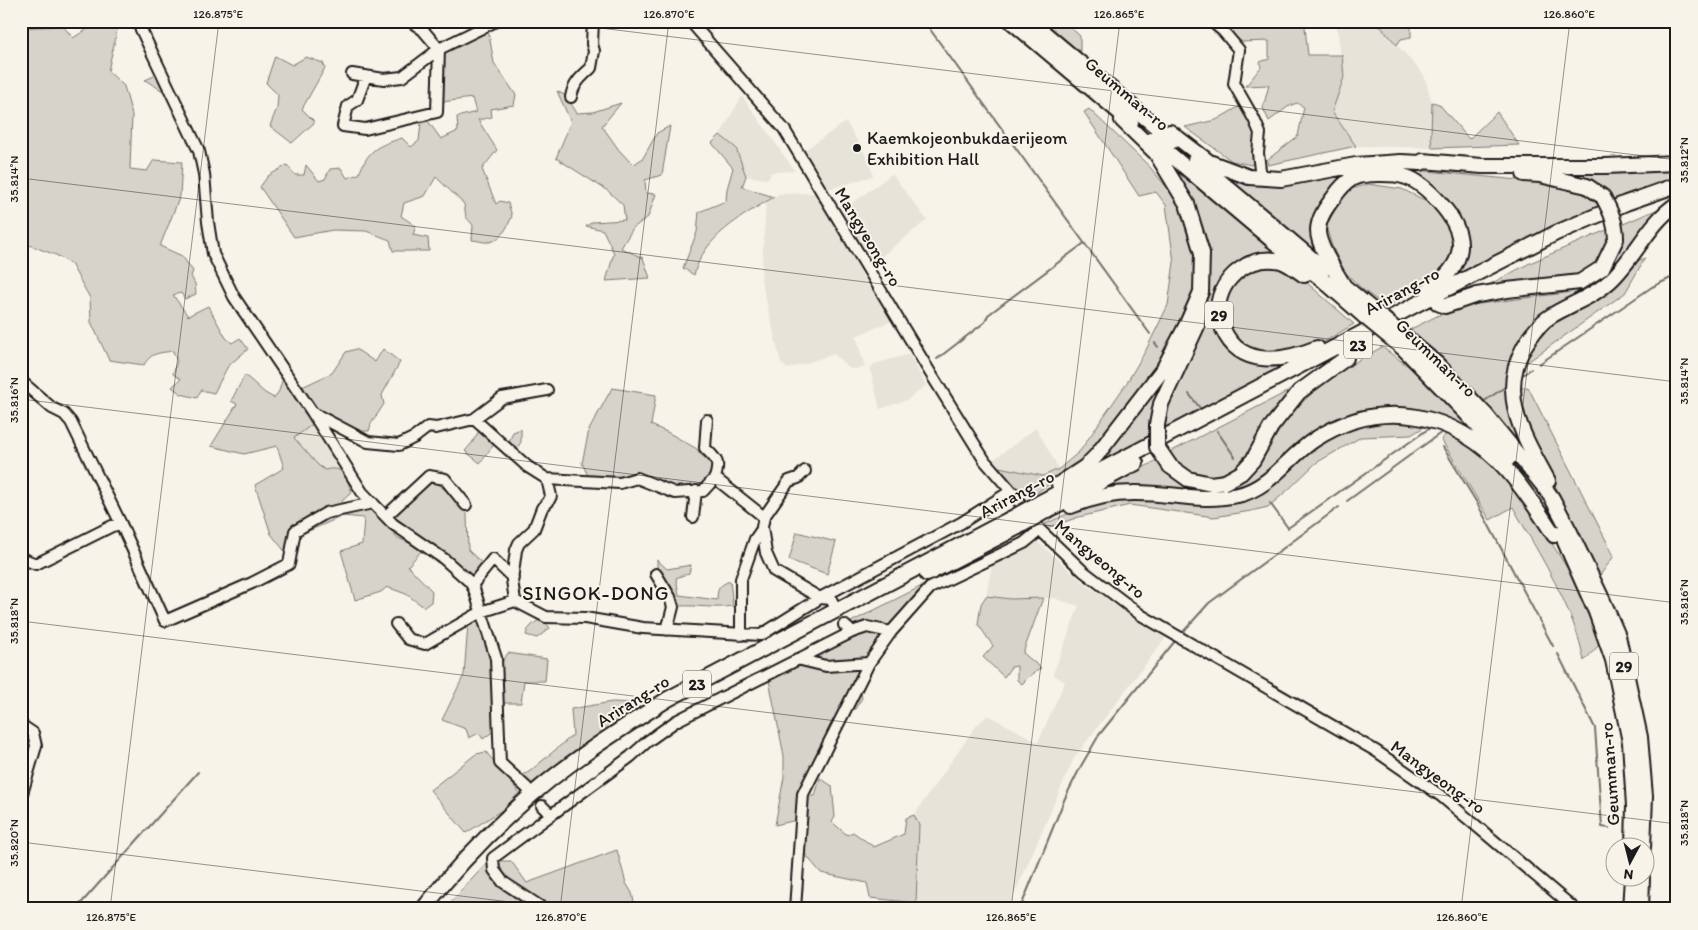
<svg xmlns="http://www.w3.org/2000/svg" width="1698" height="930" viewBox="0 0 1698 930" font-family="Itim,sans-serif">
	<rect width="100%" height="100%" fill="#f7f3e8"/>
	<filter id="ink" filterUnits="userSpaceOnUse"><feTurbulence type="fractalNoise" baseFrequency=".02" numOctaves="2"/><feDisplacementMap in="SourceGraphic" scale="10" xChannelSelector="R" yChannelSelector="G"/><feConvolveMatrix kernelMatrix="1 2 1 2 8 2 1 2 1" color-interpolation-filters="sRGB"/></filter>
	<g filter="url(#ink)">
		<path fill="#e6e3d9" d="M697 21H727L709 32Z
			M1336 21H1363L1381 27 1424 75 1432 102 1431 136 1432 148 1356 146 1332 112 1344 77Z
			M742 96 795 171 772 172 767 179 746 176 736 148 720 135Z
			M846 122 869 161 873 176 825 190 803 151Z
			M892 174 927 220 872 264 840 212Z
			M816 193 824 204 862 275 892 321 856 336 865 368 850 369 834 354 788 369 781 363 761 279 766 202 779 194Z
			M909 354 926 385 907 400 880 409 870 369 874 364Z
			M314 423 344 467 342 471 335 468 325 470 318 465 294 438Z
			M1036 428 1059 469 1043 476 999 467 993 460Z
			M1038 542 1086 585 1167 636 1074 758 1008 909H916L919 825 914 815 976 726 988 715 1038 742 1065 682 1053 674 1079 606 1053 598 1011 599 986 596 992 564Z"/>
		<path fill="#d7d3cb" stroke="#7a7874" d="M107 21H119L108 71 124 86 132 115 130 169 147 171 154 160 182 162 180 196 160 246 182 256 193 271 191 276 195 284 196 294 185 299 181 293 173 295 188 316 208 306 226 338 232 343 240 338 248 349 228 366 214 393 201 390 197 398 181 394 172 387 181 379 173 374 177 361 173 351C160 353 151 352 144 365L109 360 91 322 90 298 71 264 56 255 26 244 21 240V28L63 26 73 38 89 28Z
			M1038 21H1063L1080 36V56Z
			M1216 21H1313L1305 27 1308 55H1342L1344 77 1332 112 1356 146 1268 165 1267 160 1298 136 1304 107 1297 103 1289 106 1269 121 1263 108 1269 85 1246 86 1261 67 1260 62 1269 59V41L1242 42Z
			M1363 21H1411V37L1401 39 1397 45 1381 27Z
			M488 29 494 63 516 95 514 105 491 109 492 117 478 120 497 150 482 169 496 204 500 201 508 203 512 216C508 226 501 241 489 242 484 243 477 240 472 240L473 225 466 217 464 204 436 177 425 196 404 203 401 216 416 226 413 235 428 238 429 251H393L390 240 366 231 333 230 294 237 260 187 268 176 287 165 295 175H304L306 165 319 181 325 179 330 169 341 168 347 178 359 174C369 148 378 146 402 138L411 147 419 141 421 123 428 121 441 139 458 131 457 117 476 112 472 98 442 102 441 55Z
			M275 56 292 65 306 57 323 63 325 68 302 109 315 122 292 143 270 126 277 108 278 95 266 83Z
			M159 74 164 85 163 91 145 80Z
			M557 91 566 96 577 113 593 112 621 103 602 126 619 150 633 165 643 158 657 133 670 126 662 175 645 180 646 193 656 194 648 217 633 228 621 248 643 258 650 278 606 281 614 253 603 230 586 226 593 222 625 220 623 205 608 191 556 158 571 122Z
			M1432 102 1439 104 1469 139 1497 112 1519 145 1432 148 1431 136Z
			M1242 105C1250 123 1263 145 1252 165L1232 161 1185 127 1216 120Z
			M1089 109 1149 166 1184 208 1197 253 1196 291 1179 332 1142 387 1085 460 1033 495 1015 486 999 467 1043 476 1059 469 1080 451 1126 384 1146 350 1168 305 1174 262 1166 205 1156 192 1139 196 1084 112Z
			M720 135 736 148 746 176 742 187 774 197C742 216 703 237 694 275L683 268 697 232 699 212 726 201 727 189 733 168 712 143Z
			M1173 162 1288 265 1266 253 1244 261 1216 305 1229 348 1298 361 1164 431 1166 411 1184 370 1206 263 1172 168Z
			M1380 168 1427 171 1559 184 1585 192 1598 200 1601 206 1526 239 1451 280 1465 248 1458 215 1422 182 1365 173 1321 206 1329 268 1218 173 1253 185 1298 183 1332 175Z
			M1677 168V178L1611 203 1540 172Z
			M1368 184 1402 189 1428 202 1452 230 1451 262 1420 288 1386 307 1362 289 1344 271 1332 246 1326 227 1331 209 1348 190Z
			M1672 203 1611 276 1537 322 1509 365V410L1527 456 1485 407 1411 329 1455 307 1565 293 1599 278 1610 265 1621 225Z
			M1611 228 1607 248 1596 268 1578 278 1477 291 1530 263Z
			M1645 258 1625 293 1522 366C1535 320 1575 314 1609 291 1623 282 1628 262 1645 258Z
			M1257 265H1274L1299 276 1354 324 1322 343 1282 354 1243 348 1226 324 1225 296 1239 275Z
			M1382 347 1416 372 1493 448 1434 413 1375 409 1328 424 1271 470 1245 488 1216 494 1104 490 1157 460 1206 488 1259 462 1290 414 1329 377Z
			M356 349 375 362 383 349 400 362 382 395 384 404 371 424 369 431H362L345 425 327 427 300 388 332 373 346 352Z
			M1178 350 1151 439 1085 474 1128 427Z
			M245 375 265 393 274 398 279 391 283 378 314 423 294 438 318 465 325 470C345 465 345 477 352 492L342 501 343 512 371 508 398 538 423 549 408 566 432 591 431 602 424 607 406 594 387 587 381 592 355 600 341 551 362 544 364 518 343 516 304 533 293 523 287 554 271 534 255 485 284 468 277 446 244 454 211 446 237 404 231 401Z
			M1310 380 1244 461 1230 475 1205 478 1184 472 1168 453Z
			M1528 387 1614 556 1598 578 1580 535 1528 432 1520 413 1521 388Z
			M612 388 656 395 651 425 669 433 697 449 701 455 710 461 716 470 699 488 678 490 639 476 608 479 588 476 582 463 589 430Z
			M1401 419 1429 424 1411 435 1361 437 1316 463 1288 490 1268 507 1251 511 1214 517 1130 505 1079 517 1049 527 1045 524 1076 510 1116 499H1245L1325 439 1360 424Z
			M480 429 495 443 480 463 465 451 472 443Z
			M521 429V442L515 451 508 445 513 432Z
			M1449 432 1489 458 1527 504 1576 582 1601 643 1584 661C1575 609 1538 553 1513 507L1490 520 1441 439Z
			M434 480 454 498 467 514 468 550 482 563 472 578 393 516Z
			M797 532 836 542 827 574 789 560Z
			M657 560 667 569 691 565 689 573 676 578 679 595 717 600C717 589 719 585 730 581L733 606C715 609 698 605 680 606L665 577 657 567Z
			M969 562 968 566 925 589 891 629H852L847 624Z
			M986 596 1011 599 1043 598 1023 653 1041 668 1030 676 1022 684 1017 680V666L1011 667 1004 677 983 657 993 646 978 624 981 604Z
			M542 618 550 628 537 638 526 635C527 627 536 622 542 618Z
			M479 620 493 659 495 730 483 739 479 733 469 738 466 729 442 720 464 675 468 625Z
			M868 632 884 635 866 659 831 661 810 659Z
			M508 653 547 659 545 681H524L521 703H501L498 668Z
			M799 663 827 671 862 669 858 677 862 698 855 709 846 707 831 726 797 820 775 825 784 777V756L769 680Z
			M612 702 636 703 637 710 530 786 521 776 529 772 573 735 571 709Z
			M21 735 30 743 21 770Z
			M486 752 510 780 519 793 502 810 466 833 430 790 476 754Z
			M820 778 832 786 835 817 832 822 847 835 853 832 874 847 904 834 906 818 914 815 919 825 916 903 870 898 867 883 821 873 805 854 806 796H815Z
			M617 850 626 883 632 893 635 906 634 909H444L489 861H511L527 883Z"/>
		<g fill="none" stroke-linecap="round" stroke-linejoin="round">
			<path stroke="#72716c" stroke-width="2" d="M924 21 1150 334
				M1155 343 1158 347
				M937 359 985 322 988 315 1083 244
				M1539 364 1652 287 1677 275
				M1520 377 1531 369
				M1189 394 1200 408
				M1483 402 1508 385
				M1217 431 1235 457
				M1443 447 1477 503 1553 646
				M1347 501 1442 432
				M1270 503 1288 528 1431 427
				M1183 632 1209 603 1339 507
				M1558 654 1595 728 1602 827 1609 828
				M76 909 198 772
				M1020 909 1065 798 1081 766 1099 735 1175 641"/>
			<defs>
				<path id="minor" d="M137 21 199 151 204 174 208 222 213 254 234 297 312 412 362 492 393 524 444 559 470 582 474 589 496 658 500 763 527 788
					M690 21 784 129 931 374 985 461 1011 491 1040 530 1083 571 1141 615 1376 751 1441 796 1575 909
					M1211 21 1223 31 1239 50 1234 84 1254 119 1260 133 1258 153 1260 170
					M352 74 384 79 402 77 439 49 496 21
					M366 76 357 100 348 106 343 126 365 129 437 112 439 49 423 30 410 21
					M571 97C573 84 582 76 591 68L594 51 592 44 593 21
					M21 381 52 408 64 414 71 422 121 524 165 621 252 583 289 564 295 531 326 513 373 503
					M313 413 368 442 399 445 415 437 428 427 436 428 474 419 528 467 547 479 620 483 637 478 675 493 703 491 715 478 764 517
					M474 419 502 398 547 390
					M707 420 705 448C717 460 720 461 715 478
					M805 471 798 478 789 481 764 517 762 527 766 553 774 571 820 598 831 599 834 605
					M386 516 429 476 445 479 466 505
					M693 517 696 491
					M21 558 36 564 112 526 121 524
					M656 574 670 597 673 607 667 630
					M472 585 493 559 513 578
					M515 601 512 580 516 550 519 543 534 529 542 508 548 502 551 496 547 479
					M396 624 408 639 425 644 481 612 515 601 546 617 585 618 643 628 761 635 820 598 961 523 1011 491
					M844 625 852 632 867 627 891 632
					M741 635V579L755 539 762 529
					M797 659 826 666 869 663
					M21 725 33 733 36 746 21 797
					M542 806 551 815 493 858 494 870 503 882 544 909
					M551 815 630 757 648 741 676 721 852 632
					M795 909 803 794 869 663 891 632 930 588 1024 543 1040 530"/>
				<path id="highway" d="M1011 21 1131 122
					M1030 21 1173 141
					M1166 136 1170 132 1209 162 1249 177 1281 179 1356 165 1401 162 1421 163 1423 161 1482 166H1606L1677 163
					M1152 139 1273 241 1323 280 1364 316
					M1195 160 1324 269
					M1524 174 1540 175 1587 186 1603 197
					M1304 275C1297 270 1288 263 1281 261 1250 254 1221 277 1218 307 1217 315 1221 323 1223 329 1240 369 1284 361 1317 348
					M1340 283 1375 312
					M1344 286C1336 273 1318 246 1318 231 1318 218 1327 206 1334 197 1338 191 1346 182 1353 178 1363 173 1395 173 1406 177 1419 181 1431 193 1439 202 1470 236 1467 265 1428 290
					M1438 303 1445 306 1477 295 1507 290 1580 282 1602 268 1616 239
					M1406 338 1437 364 1485 414 1542 484 1552 498 1570 532 1603 601 1618 636 1640 737 1645 796 1643 848
					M1403 348 1467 414 1508 459
					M1157 425 1161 404 1197 326 1199 308
					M1170 466 1188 479 1211 484 1225 482 1241 473 1253 460 1271 427 1299 392 1346 358V351
					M1548 481C1525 438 1497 396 1524 347 1531 335 1539 323 1551 316 1570 304 1593 297 1610 281 1635 258 1648 223 1677 204
					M1059 484 1085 467 1096 456 1164 368 1186 326 1201 292 1202 253 1187 204 1156 153 1122 120 1124 116
					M1039 503 1417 304 1556 233 1626 203 1677 185
					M1071 506C1091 498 1111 493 1133 493 1170 492 1200 503 1238 495 1270 488 1288 457 1314 440 1381 396 1455 412 1507 470 1525 490 1539 512 1554 535L1560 533
					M1046 511 1136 463
					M1565 542 1596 612 1613 660 1630 742 1634 806 1633 848
					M927 574 1018 527
					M423 909C451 873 483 839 517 808 562 766 616 732 668 699L1012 518
					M1630 909 1632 878
					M1641 909 1642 878"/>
			</defs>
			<use href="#minor" stroke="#1c1c1c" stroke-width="14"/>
			<use href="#highway" stroke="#1c1c1c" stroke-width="18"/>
			<use href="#minor" stroke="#f7f3e8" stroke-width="10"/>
			<use href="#highway" stroke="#f7f3e8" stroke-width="14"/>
			<defs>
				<path id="highway-bridge" d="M1603 197C1611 212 1616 223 1616 239
					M1375 312 1406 338
					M1364 316 1403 348
					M1157 425V447L1170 466
					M1012 518 1039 503
					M1018 527 1046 511"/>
			</defs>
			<use href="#highway-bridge" stroke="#1c1c1c" stroke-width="18" stroke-linecap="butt"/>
			<use href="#highway-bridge" stroke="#f7f3e8" stroke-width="14"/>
		</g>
	</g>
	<path fill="none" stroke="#1c1c1c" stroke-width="1" stroke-opacity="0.45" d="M543 21 1677 160M21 178 1677 382M21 399 1677 603M21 621 1677 824M21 842 567 909M110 909 219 21M560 909 669 21M1011 909 1120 21M1461 909 1570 21"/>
	<circle fill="#1c1c1c" stroke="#f7f3e8" stroke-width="2" cx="857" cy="148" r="5"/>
	<g text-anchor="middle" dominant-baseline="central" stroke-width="4" stroke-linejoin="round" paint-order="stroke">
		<g fill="#f7f3e8" stroke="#5e5c59" stroke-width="1">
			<rect x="1205" y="301.5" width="28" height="27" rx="4"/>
			<rect x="1344" y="331.5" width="28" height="27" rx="4"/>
			<rect x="1610" y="652.5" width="28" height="27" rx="4"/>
			<rect x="683" y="670.5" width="28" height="27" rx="4"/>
		</g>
		<g font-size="16" font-weight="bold" fill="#1c1c1c">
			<text x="1219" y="315">29</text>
			<text x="1358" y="345">23</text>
			<text x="1624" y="666">29</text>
			<text x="697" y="684">23</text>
		</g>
		<g font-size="18" fill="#1c1c1c" stroke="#f7f3e8">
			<text transform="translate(1127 94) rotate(40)">Geumman-ro</text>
			<text transform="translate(868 237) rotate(59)">Mangyeong-ro</text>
			<text transform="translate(1402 291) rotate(-28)">Arirang-ro</text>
			<text transform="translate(1436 358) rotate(44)">Geumman-ro</text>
			<text transform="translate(1017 494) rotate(-28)">Arirang-ro</text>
			<text transform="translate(1100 559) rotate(40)">Mangyeong-ro</text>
			<text transform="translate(633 701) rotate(-32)">Arirang-ro</text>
			<text transform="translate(1610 774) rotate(-94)">Geumman-ro</text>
			<text transform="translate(1438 777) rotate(36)">Mangyeong-ro</text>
		</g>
		<g font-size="18" fill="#1c1c1c" stroke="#f7f3e8" text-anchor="start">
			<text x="867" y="138">Kaemkojeonbukdaerijeom<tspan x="867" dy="21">Exhibition Hall</tspan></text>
		</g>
		<g font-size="20" letter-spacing="1" fill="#1c1c1c" stroke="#f7f3e8">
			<text x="596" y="593">SINGOK-DONG</text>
		</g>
	</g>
	<rect width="1698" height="930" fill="none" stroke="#f7f3e8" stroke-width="55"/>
	<g transform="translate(1630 862) rotate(187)"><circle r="24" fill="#f7f3e8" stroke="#9f9d96"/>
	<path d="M0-4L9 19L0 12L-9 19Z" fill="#1c1c1c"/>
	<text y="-8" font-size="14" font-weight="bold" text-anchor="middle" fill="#1c1c1c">N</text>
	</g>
	<rect x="28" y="28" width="1642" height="874" fill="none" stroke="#1c1c1c" stroke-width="2"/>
	<g font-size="12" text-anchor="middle" fill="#1c1c1c">
		<text x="218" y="18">126.875°E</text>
		<text x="669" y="18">126.870°E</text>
		<text x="1119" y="18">126.865°E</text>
		<text x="1569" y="18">126.860°E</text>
		<text transform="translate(1684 160) rotate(-90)" y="4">35.812°N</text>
		<text transform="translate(14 179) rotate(-90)" y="4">35.814°N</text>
		<text transform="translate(1684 381) rotate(-90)" y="4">35.814°N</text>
		<text transform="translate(14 400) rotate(-90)" y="4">35.816°N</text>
		<text transform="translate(1684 602) rotate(-90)" y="4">35.816°N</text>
		<text transform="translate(14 621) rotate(-90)" y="4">35.818°N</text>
		<text transform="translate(1684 823) rotate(-90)" y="4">35.818°N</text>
		<text transform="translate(14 843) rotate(-90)" y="4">35.820°N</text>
		<text x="111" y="921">126.875°E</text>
		<text x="561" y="921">126.870°E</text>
		<text x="1011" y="921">126.865°E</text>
		<text x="1462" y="921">126.860°E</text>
	</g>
</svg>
